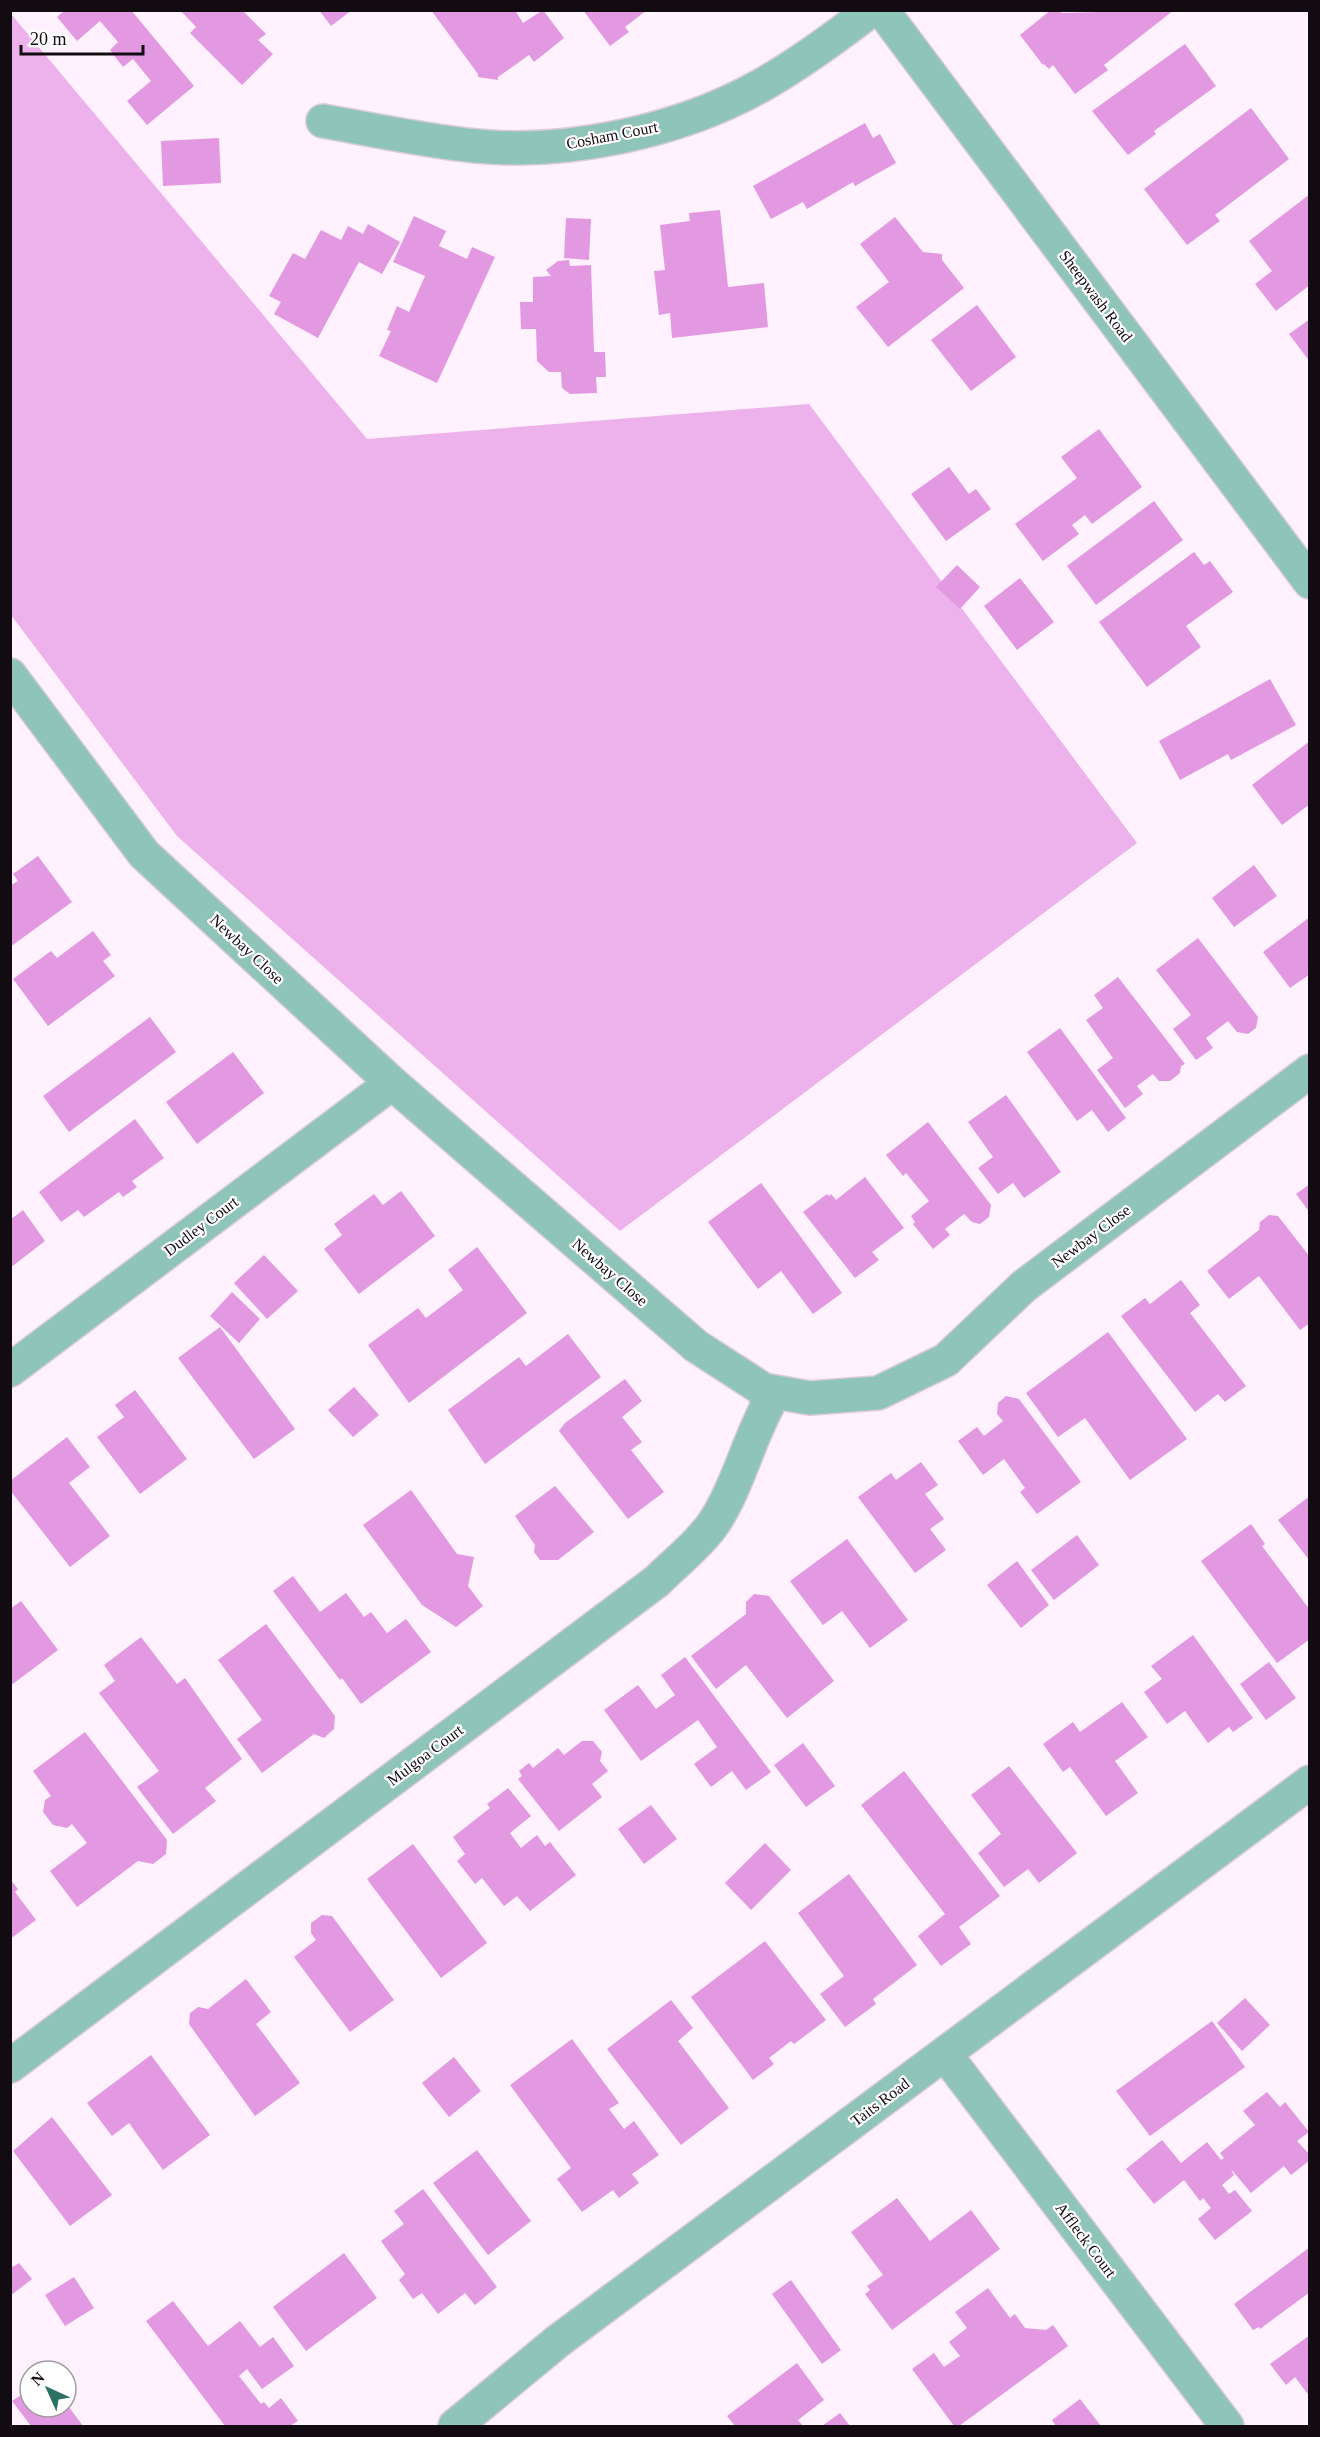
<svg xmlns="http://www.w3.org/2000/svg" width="1320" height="2437" viewBox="0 0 1320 2437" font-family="Georgia,serif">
	<rect width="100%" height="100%" fill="#fff1fe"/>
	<path fill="#edb1eb" d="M11 14 367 439 809 404 1137 843 620 1231 177 836 11 615Z"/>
	<path fill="#e399e2" d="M65 10H131L194 86 147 125 127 101 151 81 133 59 123 67 110 50 118 42 100 21 77 41 57 17Z
		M180 10H242L266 34 258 40 273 54 242 85 190 33 196 27Z
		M319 10H352L331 26Z
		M431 10H515L523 23 543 10 564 38 534 62 529 55 498 77V80L478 77V74Z
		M583 10H647L625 27 629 32 610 46Z
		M1051 10 1063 13 1174 10 1104 65 1108 70 1075 94 1053 65 1049 69 1044 64 1043 65 1020 35Z
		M1185 44 1216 86 1154 131 1156 134 1128 155 1092 111Z
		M1251 108 1289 159 1215 215 1220 221 1187 245 1144 189Z
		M865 123 873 138 880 134 896 163 855 186 853 182 807 209 803 202 771 219 753 186Z
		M219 138 221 183 163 186 161 141Z
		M1310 194V285L1276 311 1255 284 1272 271 1249 241Z
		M720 210 728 287 764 283 768 327 672 338 670 313 659 315 654 271 665 270 660 225 690 221 689 213Z
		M414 216 446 231 439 246 467 259 472 247 495 257 437 383 379 356 391 331 387 330 397 306 409 312 425 276 393 262Z
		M895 217 923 252 942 254V260L964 288 888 347 856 307 889 282 860 244Z
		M566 218 591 219 589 260 564 258Z
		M368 224 400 242 382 274 359 262 318 338 274 314 281 302 269 296 293 253 305 259 321 230 341 240 348 226 363 234Z
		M569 260 570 266 591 265 594 352H605L606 377H596L597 393 570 394 562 388 561 372H549L537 361 536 329H521L520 302H533V277L551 276 546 270 558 261Z
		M977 305 1016 357 971 391 931 340Z
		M1310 319V362L1289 334Z
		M1099 429 1142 487 1092 524 1085 515 1072 525 1079 534 1043 561 1015 524 1077 478 1061 457Z
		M949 467 969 494 976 489 991 509 946 541 911 494Z
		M1154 501 1183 540 1096 605 1067 566Z
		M1194 552 1204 565 1210 561 1233 592 1186 626 1201 647 1147 687 1099 622Z
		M957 565 980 587 960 609 936 587Z
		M1020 578 1054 622 1017 650 984 606Z
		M1270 679 1296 725 1231 760 1228 754 1180 780 1159 741Z
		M1310 741V804L1282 825 1252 785Z
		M38 856 72 902 10 947V886L18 881 13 874Z
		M1254 865 1277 896 1234 927 1212 898Z
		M1310 917V974L1290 988 1263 952Z
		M93 931 111 955 103 961 115 976 48 1026 13 979 51 951 57 958Z
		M1198 938 1258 1017 1256 1028 1248 1034 1237 1032 1228 1021 1206 1038 1213 1048 1196 1060 1173 1029 1191 1015 1156 970Z
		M1118 977 1185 1064 1181 1066 1180 1073 1170 1081H1159L1153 1074 1137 1086 1143 1094 1125 1108 1097 1070 1113 1058 1086 1020 1103 1008 1094 995Z
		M150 1017 176 1052 69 1132 43 1096Z
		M1060 1028 1126 1118 1108 1132 1092 1110 1077 1121 1027 1052Z
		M233 1052 264 1093 197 1144 166 1102Z
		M1006 1095 1061 1172 1024 1198 1013 1183 998 1194 978 1168 993 1157 968 1122Z
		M135 1119 164 1158 132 1181 137 1187 123 1197 119 1192 84 1217 78 1210 61 1222 39 1192Z
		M928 1122 991 1205 989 1217 980 1224 972 1222 964 1214 945 1229 950 1235 933 1249 913 1224 915 1222 911 1216 929 1201 906 1173 903 1176 886 1155Z
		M865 1177 904 1228 872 1252 879 1260 855 1278 803 1212 827 1194 829 1196 831 1194 836 1200Z
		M761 1183 842 1293 813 1314 781 1271 758 1289 708 1222Z
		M1310 1184V1213L1296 1194Z
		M401 1191 435 1236 359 1294 324 1249 342 1235 334 1224 374 1194 383 1205Z
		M23 1210 45 1241 10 1268V1220Z
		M1269 1215 1278 1216 1310 1257V1323L1300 1330 1259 1276 1229 1299 1207 1271 1259 1230 1260 1222Z
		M477 1247 527 1313 409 1403 368 1345 418 1308 426 1318 463 1290 448 1270Z
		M264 1255 298 1291 267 1319 234 1283Z
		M1181 1280 1200 1305 1190 1313 1246 1386 1225 1402 1218 1394 1195 1412 1121 1316 1145 1298 1150 1304Z
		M232 1292 260 1319 239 1343 210 1316Z
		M220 1327 295 1429 254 1459 178 1358Z
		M1108 1332 1187 1439 1130 1480 1085 1418 1058 1437 1026 1393Z
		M568 1334 601 1377 485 1464 448 1410 519 1357 526 1366Z
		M625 1379 642 1401 622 1417 642 1442 631 1450 664 1492 628 1519 559 1431 565 1423Z
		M354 1387 379 1415 353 1437 328 1410Z
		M135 1390 187 1459 140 1494 97 1437 124 1417 115 1405Z
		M1006 1396 1019 1399 1081 1482 1037 1514 1020 1492 1025 1488 1004 1459 983 1475 958 1441 977 1427 984 1436 1003 1421 997 1414 998 1403Z
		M67 1437 90 1467 69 1483 110 1536 70 1567 10 1490V1481Z
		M921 1462 938 1485 925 1494 944 1519 930 1529 946 1550 915 1573 858 1497 891 1473 896 1480Z
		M555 1486 594 1532 558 1560H540L534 1552 535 1545 515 1516Z
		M411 1490 457 1554 474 1557 468 1586 483 1606 456 1627 422 1605 363 1525Z
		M1310 1496V1561L1278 1520Z
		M1251 1524 1265 1544 1262 1546 1310 1610V1639L1277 1663 1201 1561Z
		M1077 1535 1099 1565 1054 1600 1031 1570Z
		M847 1539 908 1620 870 1648 842 1611 823 1625 790 1581Z
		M1017 1561 1049 1605 1021 1628 987 1585Z
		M293 1576 320 1612 346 1593 364 1617 371 1612 387 1633 406 1619 431 1652 361 1704 342 1678 340 1680 273 1591Z
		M754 1594 769 1596 834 1681 787 1718 746 1665 716 1689 691 1656 746 1614V1602Z
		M21 1601 58 1650 10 1686V1609Z
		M266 1624 335 1716 334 1729 324 1738 314 1734 262 1773 237 1739 262 1720 218 1660Z
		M1193 1635 1253 1718 1233 1732 1229 1727 1208 1743 1185 1711 1167 1724 1144 1692 1162 1679 1151 1666Z
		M141 1637 177 1684 185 1678 242 1759 205 1788 216 1801 173 1834 137 1787 159 1771 99 1693 115 1681 104 1665Z
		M685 1657 771 1772 746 1790 732 1771 711 1787 694 1764 717 1747 698 1720 641 1761 604 1710 638 1685 656 1709 675 1695 661 1675Z
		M1269 1662 1296 1698 1266 1720 1240 1684Z
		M1122 1702 1148 1737 1115 1761 1138 1793 1106 1816 1070 1767 1063 1772 1043 1744 1073 1722 1080 1732Z
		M85 1732 167 1840 166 1854 153 1864 138 1861 77 1907 50 1871 87 1843 72 1824 67 1828 53 1825 43 1812 45 1800 51 1796 33 1771Z
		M582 1741H593L602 1752 600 1761 608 1771 592 1784 602 1797 559 1831 518 1779 522 1776 519 1771 529 1763 533 1768 558 1748 564 1755Z
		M803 1743 835 1786 806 1807 774 1765Z
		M1009 1766 1077 1853 1039 1883 1028 1869 1004 1887 978 1853 1001 1834 971 1795Z
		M904 1771 1000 1896 959 1927 971 1944 941 1966 918 1936 945 1914 861 1805Z
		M508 1788 531 1816 510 1833 521 1848 537 1835 545 1846 550 1842 576 1875 530 1911 517 1896 504 1906 482 1878 475 1884 457 1861 465 1854 453 1837 490 1808 487 1804Z
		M651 1805 677 1839 644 1864 618 1829Z
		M765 1843 791 1870 751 1910 725 1883Z
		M413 1844 487 1943 441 1978 367 1879Z
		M849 1874 917 1965 873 1999 876 2004 845 2027 820 1994 844 1976 798 1913Z
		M10 1879 18 1889 15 1892 36 1920 10 1939Z
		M322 1915 332 1916 394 2000 350 2032 294 1957 316 1940 311 1933V1923Z
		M765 1941 826 2020 794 2044 791 2041 769 2058 774 2064 753 2080 691 1997Z
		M246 1979 271 2012 256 2024 300 2083 255 2116 189 2024 190 2013 198 2007 208 2009Z
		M1245 1998 1270 2025 1242 2051 1217 2023Z
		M671 2000 693 2028 678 2041 729 2108 681 2145 607 2049Z
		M1212 2021 1245 2067 1150 2136 1116 2091Z
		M572 2039 619 2103 609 2109 624 2129 634 2121 659 2155 632 2174 639 2183 619 2198 613 2190 582 2212 557 2179 571 2168 510 2085Z
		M151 2055 210 2135 163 2170 129 2123 112 2136 87 2103Z
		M454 2057 481 2091 449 2117 422 2083Z
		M1267 2092 1280 2107 1285 2102 1309 2132 1297 2141 1310 2155V2160L1291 2175 1284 2166 1251 2193 1231 2169 1234 2175 1222 2185 1229 2194 1235 2190 1252 2211 1215 2240 1198 2219 1211 2208 1203 2198 1200 2201 1184 2180 1154 2204 1126 2169 1162 2140 1181 2163 1207 2142 1221 2160 1224 2158 1220 2153 1255 2125 1243 2111Z
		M52 2117 112 2195 70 2226 13 2151Z
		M477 2150 531 2221 488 2255 433 2183Z
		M423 2189 497 2287 475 2305 465 2293 438 2314 422 2293 413 2299 399 2280 405 2274 381 2241 404 2224 394 2211Z
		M897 2198 930 2241 971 2210 1000 2249 892 2330 865 2294 870 2290 867 2286 883 2275 851 2232Z
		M1310 2247V2292L1260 2329 1259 2327 1253 2330 1234 2304Z
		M344 2253 377 2298 306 2351 273 2307Z
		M10 2263 13 2267 19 2263 32 2279 10 2296Z
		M74 2277 94 2308 65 2326 45 2295Z
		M791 2280 841 2350 822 2364 772 2294Z
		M988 2288 1010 2318 1015 2314 1025 2328 1046 2330 1053 2325 1068 2346 959 2426H954L912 2369 934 2353 944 2367 960 2356 949 2342 967 2328 955 2312Z
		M173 2301 208 2346 240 2321 260 2347 273 2337 294 2366 262 2389 247 2369 239 2376 261 2404 264 2402 269 2408 281 2398 298 2421 290 2426H225L146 2321Z
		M1310 2335V2397L1295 2377 1286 2385 1270 2364Z
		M797 2363 824 2400 798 2420 803 2426H735L727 2416Z
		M30 2389V2407H66V2403L83 2426H31L12 2401Z
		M1080 2399 1101 2426H1056L1052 2420Z
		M840 2413 850 2426H822Z"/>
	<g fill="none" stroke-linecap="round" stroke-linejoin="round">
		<defs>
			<path id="minor" d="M882 10 1310 582
				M323 121C374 130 425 141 476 146 569 155 681 131 762 85 801 63 836 37 871 10
				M10 675 144 854 392 1083 696 1346 764 1390 810 1398 878 1393 946 1360 1024 1286 1310 1071
				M10 1370 392 1083
				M945 2054 1227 2426
				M10 2066 657 1581C675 1563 704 1540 717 1518 739 1482 748 1442 768 1405L764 1390
				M455 2426 558 2341 1310 1782"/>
		</defs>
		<use href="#minor" stroke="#d9ccd8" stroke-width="36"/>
		<use href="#minor" stroke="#8fc4b8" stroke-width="33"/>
	</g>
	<g text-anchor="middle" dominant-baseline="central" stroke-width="4.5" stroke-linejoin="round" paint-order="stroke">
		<g font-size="16" fill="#130b12" stroke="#fff">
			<text transform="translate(612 135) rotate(-11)">Cosham Court</text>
			<text transform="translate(1096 296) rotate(53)">Sheepwash Road</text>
			<text transform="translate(247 949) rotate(43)">Newbay Close</text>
			<text transform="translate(201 1226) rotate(-37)">Dudley Court</text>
			<text transform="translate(1091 1236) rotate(-37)">Newbay Close</text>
			<text transform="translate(610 1272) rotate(41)">Newbay Close</text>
			<text transform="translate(425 1755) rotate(-37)">Mulgoa Court</text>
			<text transform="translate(880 2102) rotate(-37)">Taits Road</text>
			<text transform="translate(1086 2240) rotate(53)">Affleck Court</text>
		</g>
	</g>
	<rect width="1320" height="2437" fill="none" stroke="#130b12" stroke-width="24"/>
	<g transform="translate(48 2389) rotate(315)"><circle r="28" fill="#ffffff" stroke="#a19da0" stroke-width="1.5"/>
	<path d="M0-4.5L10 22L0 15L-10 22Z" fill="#2d7165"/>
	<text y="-9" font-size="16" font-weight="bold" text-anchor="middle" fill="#130b12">N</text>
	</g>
	<path d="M21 45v9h122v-9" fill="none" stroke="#130b12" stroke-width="3"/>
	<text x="30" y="45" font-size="18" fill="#130b12" stroke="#ffffff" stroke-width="4.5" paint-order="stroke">20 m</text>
</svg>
